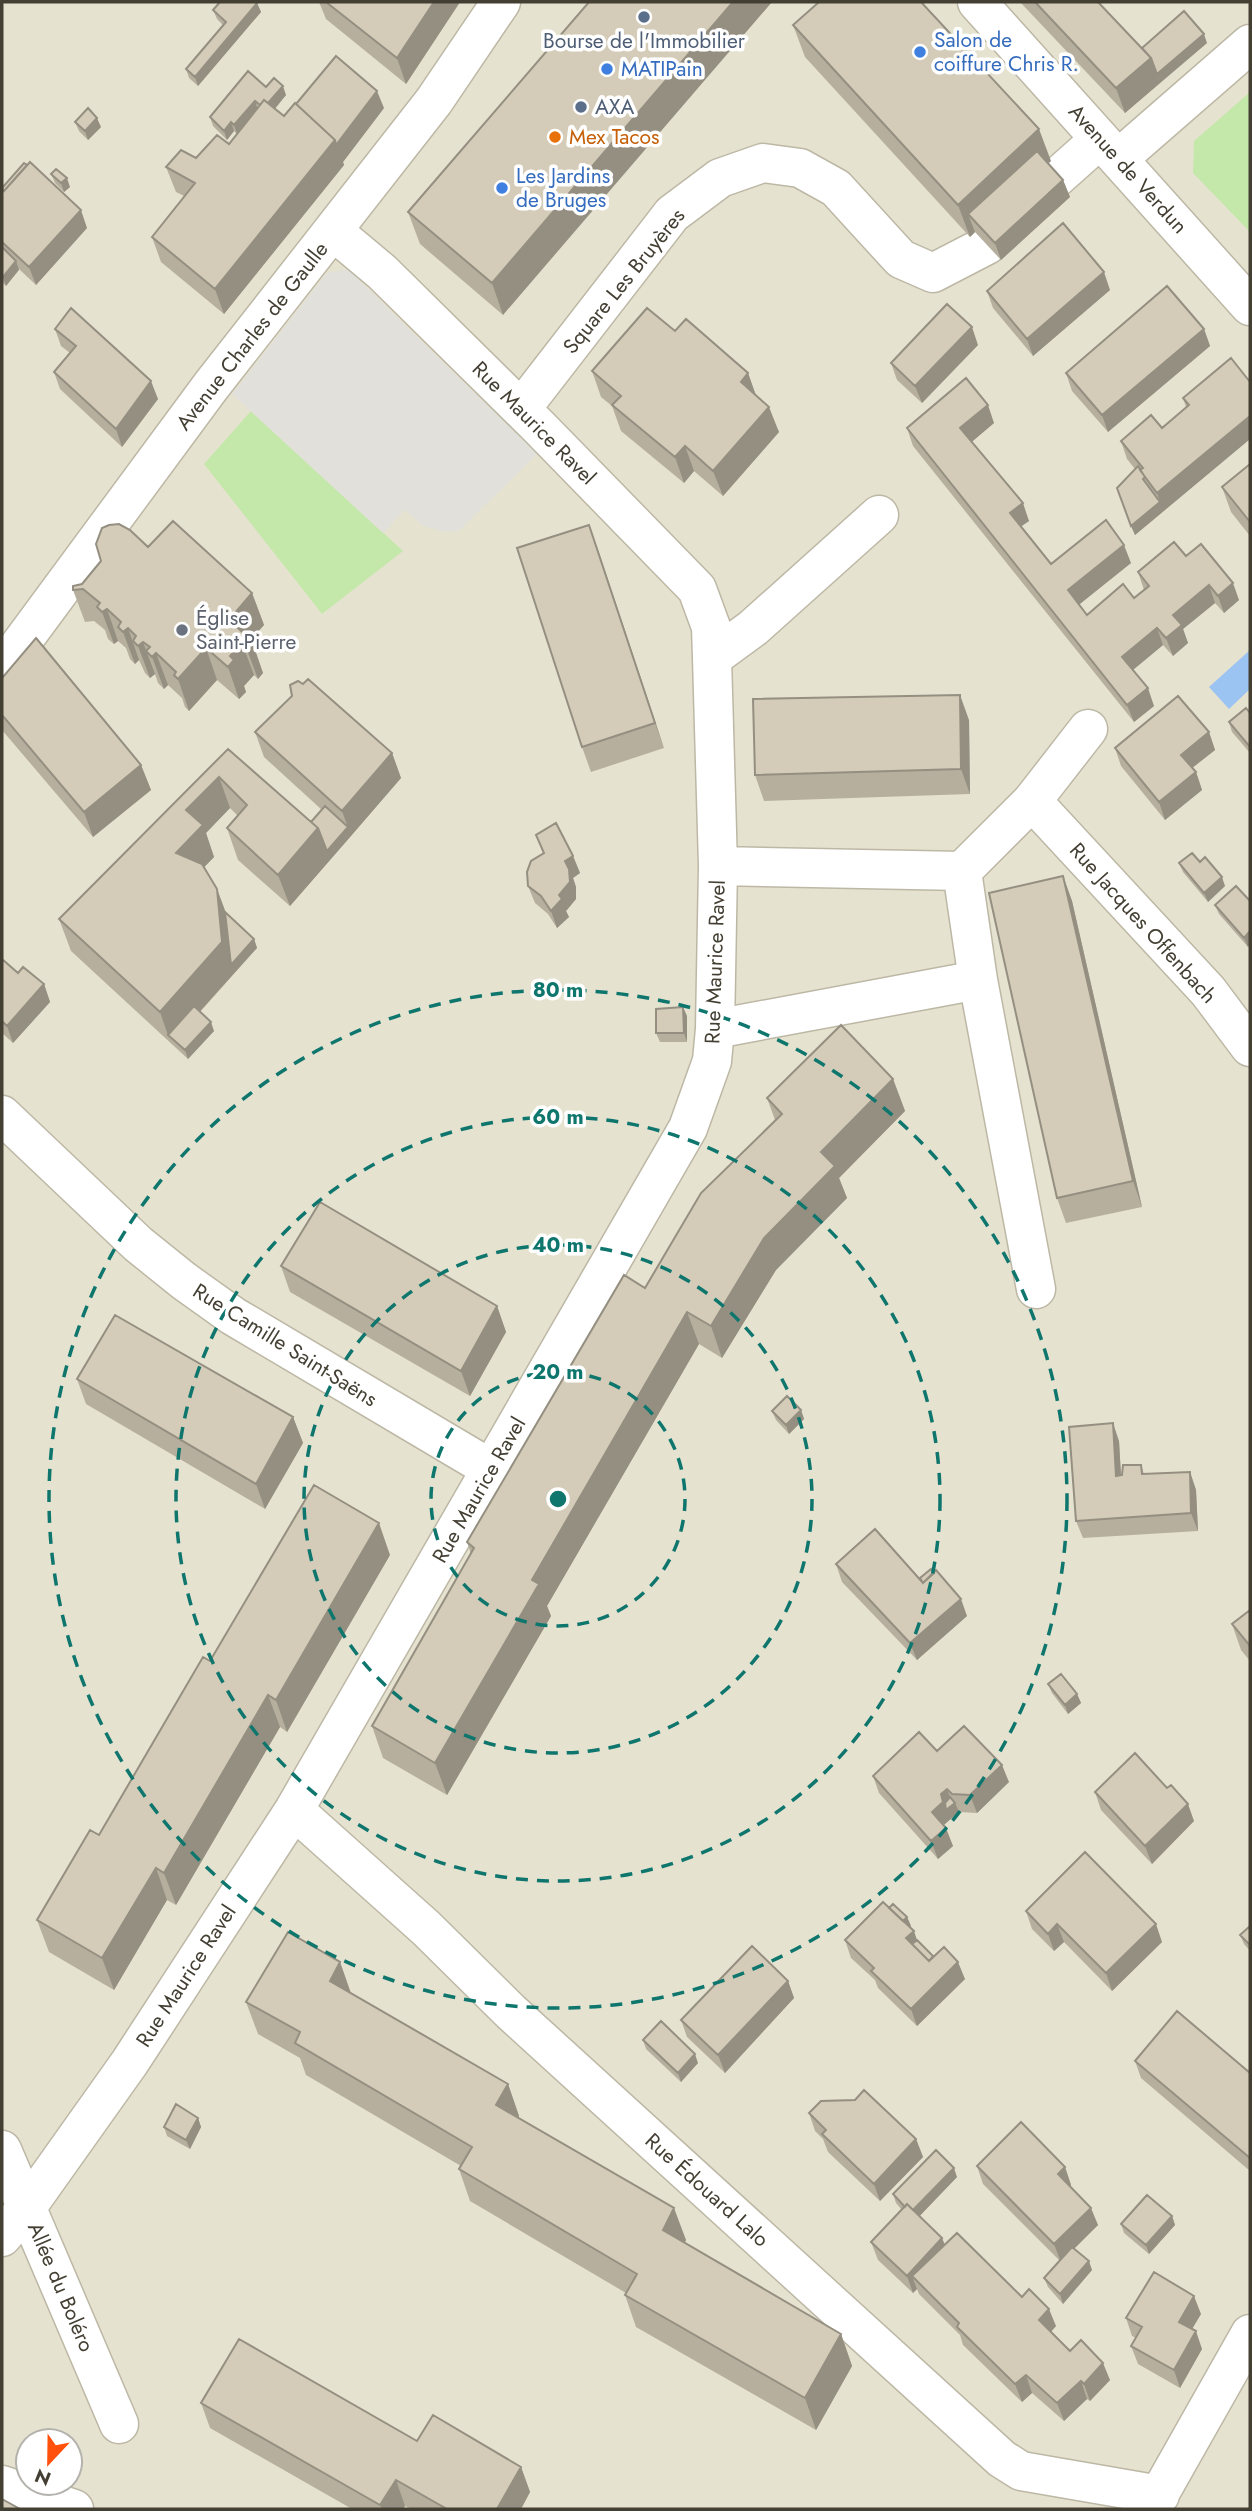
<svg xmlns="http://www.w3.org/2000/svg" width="1252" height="2511" viewBox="0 0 1252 2511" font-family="Jost,sans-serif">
	<rect width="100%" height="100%" fill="#f2efe3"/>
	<path fill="#e6e2d0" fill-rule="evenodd" d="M2 2H1250V2509H2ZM28 2441H70V2483H28Z"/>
	<path fill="#c4e8a9" d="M1250 92V232L1193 173 1194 141Z
		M251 411 403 551 322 614 204 464Z"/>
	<path fill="#e2e0db" d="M348 269 537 454 459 531 445 532 423 526 405 510 383 533 232 394 327 273Z"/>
	<path fill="#9cc4f2" d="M1250 650V689L1229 709 1209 687Z"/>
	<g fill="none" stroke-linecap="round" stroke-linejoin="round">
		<defs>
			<path id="minor" d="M977 2 1250 306
				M1118 159 1250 44
				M1054 180 1100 139
				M521 409 672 214 720 178 763 163 800 168 836 188 901 259 933 273 987 245
				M712 658 753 628 879 515
				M2 669 211 386 434 101 501 2
				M1032 801 1208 991 1250 1047
				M718 866 962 871 978 980 1036 1289
				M962 871 1032 801 1088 729
				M715 1029 978 980
				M2 1115 138 1244 184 1281 233 1316 491 1469
				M294 1810 426 1928 511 2012 1002 2459 1021 2471 1160 2495
				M2 2150 119 2424
				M2 2237 27 2207 130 2062 294 1810 688 1128 712 1061 715 1029 718 866 712 658 711 627 697 589 539 427 382 272 333 231
				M2 2485 74 2509
				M1151 2509 1250 2334"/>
		</defs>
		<use href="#minor" stroke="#bdb8a5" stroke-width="41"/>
		<use href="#minor" stroke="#fff" stroke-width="38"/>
	</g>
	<path fill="#b6af9e" d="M319 2H460L406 84 326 19Z
		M589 2 503 315 420 244 408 212Z
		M1020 2H1098L1142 48 1207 43 1125 113Z
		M257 3 261 12 198 86 189 78 186 69 223 25 217 19 213 10Z
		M793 25 1051 161 1048 163 1063 180 1070 197 1001 260 975 232 970 237 805 57Z
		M266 87 286 95 275 109 284 116 296 104 384 108 343 162 344 165 224 314 161 262 152 237 184 196 176 192 166 167 196 158 229 144 237 134 234 131 227 140 213 126 210 117Z
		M75 122 101 127 88 140 79 131Z
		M51 174 70 187 64 192 55 183Z
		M2 188 87 228 36 285 19 269 6 286 2 282Z
		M1110 290 1033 356 993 308 987 291Z
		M55 329 158 399 122 447 60 389 54 372 70 353 61 346Z
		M1204 329 1210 346 1108 432 1072 391 1066 373Z
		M675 331 748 373 756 395 779 432 723 496 694 471 684 483 621 431 612 406 601 397 592 371Z
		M978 345 922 403 897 380 891 363Z
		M1250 382V439L1135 535 1117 488 1135 469 1127 459 1121 441 1162 428 1186 407 1183 398Z
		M994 423 971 442 1029 521 1021 526 1051 564 1131 563 1079 604 1087 615 1134 598 1144 590 1138 572 1186 556 1239 600 1224 613 1215 603 1183 629 1188 643 1173 656 1163 645 1133 670 1154 706 1134 722 913 446 907 428Z
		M1250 464V536L1231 512 1222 487Z
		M598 550 664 748 591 772 582 747Z
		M82 584 252 593 264 625 251 640 263 673 258 679 254 675 244 686 246 692 239 699 217 680 189 711 185 707 182 698 168 685 164 689 158 683 155 674 150 678 145 673 139 660 135 664 130 659 126 648 118 641 114 644 108 639 105 630 94 621 85 622 73 590Z
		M2 678 141 765 151 790 93 837 2 730Z
		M1250 713V753L1232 732 1229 722Z
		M969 720 970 794 764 801 755 775Z
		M255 732 392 753 401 778 290 906 238 860 227 828 238 816 230 808 206 833 214 857 204 867 217 889 225 912 254 939 257 948 200 1012 214 1031 188 1059 71 951 59 919 228 749 311 822 322 810 264 757Z
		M1209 732 1215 750 1192 768 1196 772 1202 790 1165 820 1121 766 1115 748Z
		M536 835 573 856 580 873 573 878 576 887V899L566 911 569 917 557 928 548 914 535 903 528 886 543 853Z
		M1200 862 1225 886 1208 902 1183 872 1179 863Z
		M1063 876 1072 901 1142 1207 1066 1223 1057 1198Z
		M1250 901V944L1248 947 1219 914 1215 905Z
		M2 959 18 973 44 984 50 1002 13 1043 2 1033Z
		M687 1016V1042H660L656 1033Z
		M893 1079 905 1111 839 1178 847 1198 776 1270 722 1358 699 1344 547 1606 551 1616 447 1795 383 1758 372 1726 471 1554 467 1542 645 1288 775 1120 767 1098Z
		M281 1266 497 1306 506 1332 470 1396 290 1292Z
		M77 1379 293 1417 303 1443 265 1509 86 1404Z
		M801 1410 804 1419 789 1434 776 1420 772 1411Z
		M1119 1441 1121 1475 1141 1465 1144 1474 1190 1472 1196 1490 1198 1531 1083 1538 1076 1521Z
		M390 1555 287 1732 280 1727 176 1905 167 1900 114 1990 49 1952 37 1920 99 1835 210 1661Z
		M836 1564 967 1616 917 1660 842 1582Z
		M1250 1610V1661L1241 1650 1232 1624Z
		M1048 1684 1077 1694 1081 1703 1068 1714 1052 1693Z
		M937 1751 1009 1782 977 1813 959 1812 943 1825 953 1846 938 1859 879 1793 873 1776Z
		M1167 1788 1194 1821 1152 1864 1101 1810 1095 1792Z
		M889 1908 907 1917 911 1926 909 1927 917 1940 933 1956 965 1979 917 2026 878 1988 875 1980 851 1958 845 1940Z
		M1026 1911 1162 1942 1112 1991 1064 1942 1054 1951 1032 1929Z
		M1250 1926V1951L1244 1944 1240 1935Z
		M340 1962 351 1993 508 2084 519 2116 518 2118 686 2240 684 2243 841 2334 852 2366 816 2430 636 2327 625 2295 626 2293 470 2201 459 2169 461 2166 306 2075 300 2058 258 2034 246 2002Z
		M788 1981 794 1998 725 2073 687 2037 681 2020Z
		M643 2040 698 2063 681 2082 646 2049Z
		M1135 2061 1250 2073V2171L1141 2078Z
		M809 2113 916 2139 923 2157 880 2201 828 2152 823 2139 815 2131Z
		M198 2118 201 2127 190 2149 167 2136 164 2127Z
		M977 2166 1065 2167 1071 2185 1070 2186 1098 2225 1074 2248 1092 2270 1063 2304 1048 2287 1044 2278 1060 2261 983 2184Z
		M957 2177 919 2216 942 2238 945 2245 1022 2297 1056 2326 1051 2332 1070 2351 1110 2380 1090 2401 1087 2399 1064 2421 1032 2393 1022 2402 963 2345 960 2335 919 2294 917 2289 913 2293 878 2260 871 2242 902 2210 896 2203 893 2194Z
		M1172 2216 1175 2225 1149 2254 1124 2233 1121 2224Z
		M1201 2314 1192 2329 1202 2349 1180 2388 1138 2364 1131 2346 1136 2338 1132 2336 1126 2318Z
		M201 2403 417 2441 521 2467 530 2492 521 2509H412L405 2506 403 2509H352L210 2428Z"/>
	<path fill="#948f81" d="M434 2H460L406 84 397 58Z
		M733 2H772L503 315 492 283Z
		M257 3 261 12 198 86 195 77Z
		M1204 34 1207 43 1160 83 1157 74Z
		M1151 58 1160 83 1125 113 1116 88Z
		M283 86 286 95 267 118 264 109Z
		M377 91 384 108 343 162 344 165 224 314 215 289 335 140Z
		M255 101 258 110 237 134 234 125Z
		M97 118 101 127 88 140 85 131Z
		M231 122 234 131 227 140 224 131Z
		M1039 129 1051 161 980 227 968 214 975 232 970 237 958 205Z
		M67 178 70 187 64 192 61 183Z
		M1063 180 1070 197 1001 260 995 243Z
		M81 210 87 228 36 285 29 267Z
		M16 261 19 270 6 286 3 277Z
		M1104 272 1110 290 1033 356 1027 339Z
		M972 327 978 345 922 403 915 386Z
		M1204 329 1210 346 1108 432 1102 415Z
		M748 373 757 399 741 382Z
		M151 381 158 399 122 447 116 429Z
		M988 405 994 423 967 446 960 428Z
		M769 407 779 432 723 496 713 471Z
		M1250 416V439L1135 535 1131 526 1160 502 1157 493Z
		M685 446 694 471 684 483 675 457Z
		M1023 503 1029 521 1016 530 1010 513Z
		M589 525 598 550 664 748 655 723Z
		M1124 545 1131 563 1075 608 1068 590Z
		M1233 583 1239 600 1224 613 1218 596Z
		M1209 585 1215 603 1183 629 1188 643 1173 656 1166 638 1173 615Z
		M252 593 264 625 245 646 242 643 254 675 244 686 246 692 239 699 228 667 230 656 229 620Z
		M107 609 118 641 114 644 102 612Z
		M128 628 139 660 135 664 123 632Z
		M1157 628 1163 645 1128 674 1122 657Z
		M252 641 263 673 258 679 246 647Z
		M143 642 155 674 150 678 138 646Z
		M206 648 217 680 189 711 178 679Z
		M156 653 168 685 164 689 152 657Z
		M1148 688 1154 706 1134 722 1127 705Z
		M960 695 969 720 970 794 961 769Z
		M1209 732 1215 750 1187 772 1181 755Z
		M392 753 401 778 351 836 342 811Z
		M141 765 151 790 93 837 84 812Z
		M1196 772 1202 790 1165 820 1159 802Z
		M219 777 230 808 206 833 214 857 187 885 176 853 186 810Z
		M348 827 351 836 290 906 278 875 318 828Z
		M573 856 580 873 573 878 576 887V899L566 911 569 917 557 928 551 911 565 861Z
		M1063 876 1072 901 1142 1207 1133 1181Z
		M1222 877 1225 886 1208 902 1204 893Z
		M217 889 229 921 254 939 257 948 174 1040 168 1035 171 1044 160 1012Z
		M1250 931V944L1248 947 1244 938Z
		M44 984 50 1002 13 1043 7 1026Z
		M683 1007 687 1016V1042L684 1033Z
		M211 1022 214 1031 188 1059 185 1050Z
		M893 1079 905 1111 839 1178 847 1198 776 1270 722 1358 711 1326 764 1238 821 1152Z
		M497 1306 506 1332 470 1396 461 1371Z
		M687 1312 699 1344 547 1606 551 1616 447 1795 435 1763 532 1580Z
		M801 1410 804 1419 789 1434 786 1425Z
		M293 1417 303 1443 265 1509 256 1484Z
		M1113 1423 1119 1441 1122 1493 1116 1476Z
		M1190 1472 1196 1490 1198 1531 1191 1513Z
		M379 1523 390 1555 287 1732 276 1700Z
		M961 1599 967 1616 917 1660 910 1643Z
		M1077 1694 1081 1703 1068 1714 1065 1705Z
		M268 1695 280 1727 176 1905 164 1873Z
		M1002 1765 1009 1782 977 1813 970 1795Z
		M947 1789 953 1805 955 1803 959 1812 938 1830 932 1812 941 1794Z
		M1188 1804 1194 1821 1152 1864 1145 1846Z
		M946 1828 953 1846 938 1859 931 1841Z
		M156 1868 167 1900 114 1990 102 1958Z
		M907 1917 911 1926 903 1932 900 1923Z
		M1057 1924 1064 1942 1054 1951 1048 1934Z
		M1156 1924 1162 1942 1112 1991 1106 1973Z
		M914 1931 920 1949 909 1947 906 1938Z
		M340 1962 351 1994 330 1981Z
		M958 1962 965 1979 917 2026 911 2009Z
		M788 1981 794 1998 725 2073 718 2055Z
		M695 2054 698 2063 681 2082 678 2073Z
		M508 2084 519 2116 507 2137 496 2105Z
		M198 2118 201 2127 190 2149 186 2140Z
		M916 2139 923 2157 880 2201 874 2184Z
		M1065 2167 1071 2185 1065 2191 1058 2174Z
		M954 2168 957 2177 914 2222 911 2213Z
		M674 2208 686 2240 675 2262 663 2230Z
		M1091 2208 1098 2225 1061 2262 1054 2244Z
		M1172 2216 1175 2225 1149 2254 1146 2245Z
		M942 2238 949 2256 912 2276 917 2289 913 2293 907 2276Z
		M1089 2261 1092 2270 1063 2304 1060 2294Z
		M1194 2296 1201 2314 1186 2339 1179 2322Z
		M1049 2309 1056 2326 1045 2338 1039 2320Z
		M1196 2331 1202 2349 1180 2388 1174 2370Z
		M841 2334 852 2366 816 2430 805 2398Z
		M1103 2363 1110 2380 1090 2401 1084 2384Z
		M1026 2375 1032 2393 1022 2402 1015 2384Z
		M1081 2381 1087 2399 1064 2421 1057 2403Z
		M521 2467 530 2492 521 2509H497Z
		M396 2480 405 2506 403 2509H382L380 2505Z"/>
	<path fill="#d4ccb8" stroke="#948f81" stroke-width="2" d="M220 2H256L257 3 195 77 186 69 226 22 213 10Z
		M326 2H434L397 58Z
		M589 2H733L492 283 408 212Z
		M819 2H921L1039 129 958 205 793 25Z
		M1035 2H1098L1151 58 1116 88Z
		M1184 11 1204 34 1157 74 1151 58 1142 48Z
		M336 56 377 91 336 145 335 140 296 104Z
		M248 71 266 87 274 78 283 86 268 103 264 100 260 105 255 101 234 125 231 122 224 131 210 117Z
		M264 100 284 116 295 103 335 140 215 289 152 237 195 183 166 167 181 150 196 158 217 135 229 144Z
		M88 108 97 118 85 131 75 122Z
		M1037 151 1063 180 995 243 968 214Z
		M30 162 81 210 29 267 2 242V189L4 191Z
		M24 163 27 165 4 191 2 188Z
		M56 169 67 178 61 183 51 174Z
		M1063 223 1104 272 1027 339 987 291Z
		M2 247 16 261 3 277 2 276Z
		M1167 286 1204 329 1102 415 1066 373Z
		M947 304 972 327 915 386 891 363Z
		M71 308 151 381 116 429 54 372 76 346 55 329Z
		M647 308 675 331 686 319 748 373 741 382 769 407 713 471 685 446 675 457 612 405 621 396 592 371Z
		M1231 358 1250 382V416L1157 493 1140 470 1143 468 1121 441 1151 415 1162 428 1189 405 1183 398Z
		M966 378 988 405 960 428 1023 503 1010 513 1051 564 1106 520 1124 545 1068 590 1087 615 1123 584 1134 598 1149 586 1138 572 1174 542 1186 556 1201 544 1233 583 1218 596 1209 585 1173 615 1182 625 1166 638 1157 628 1122 657 1148 688 1127 705 907 428Z
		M1250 464V522L1222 487Z
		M1138 466 1145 477 1143 479 1160 502 1131 526 1117 488Z
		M173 521 252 593 229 620 252 641 246 647 242 643 230 656 234 660 228 667 206 648 178 679 174 675 176 672 156 653 152 657 146 651 150 647 143 642 138 646 133 641 136 636 128 628 123 632 118 627 121 622 107 609 102 612 97 607 100 603 83 589 73 590V586L82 584 101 561 96 544 102 528 109 525 119 524 130 530 148 547Z
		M589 525 655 723 582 747 517 548Z
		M36 638 141 765 84 812 2 715V678Z
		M308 679 392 753 342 811 255 732 292 696 290 685 298 681 303 684Z
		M960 695 961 769 755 775 753 699Z
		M1178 696 1209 732 1181 755 1196 772 1159 802 1115 748Z
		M1246 708 1250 713V747L1229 722Z
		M228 749 318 828 278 875 227 828 247 805 219 777 186 810 203 825 176 853 202 864 217 889 222 942 160 1012 59 919Z
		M325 806 348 827 327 851 318 828 311 822Z
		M556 823 573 856 565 861 569 869 570 882 559 895 562 899 551 911 541 896 528 886 527 872 531 861 544 853 536 835Z
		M1192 853 1200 862 1205 857 1222 877 1204 893 1179 863Z
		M1063 876 1133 1181 1057 1198 989 893Z
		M1236 886 1250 901V931L1244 938 1215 905Z
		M225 912 254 939 231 965Z
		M2 959 18 973 23 967 44 984 7 1026 2 1021Z
		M194 1006 211 1022 185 1050 168 1035Z
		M683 1007 684 1033H656V1009Z
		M841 1025 893 1079 821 1152 835 1166 764 1238 711 1326 687 1312 532 1580 539 1584 435 1763 372 1726 474 1548 467 1542 624 1275 645 1288 701 1193 782 1114 767 1098Z
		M320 1202 497 1306 461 1371 281 1266Z
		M115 1315 293 1417 256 1484 77 1379Z
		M787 1396 801 1410 786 1425 772 1411Z
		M1113 1423 1116 1476 1122 1475 1123 1465H1141L1142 1474 1190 1472 1191 1513 1076 1521 1069 1427Z
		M314 1485 379 1523 276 1700 268 1695 164 1873 156 1868 102 1958 37 1920 90 1830 99 1835 203 1657 210 1661Z
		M875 1529 923 1583 936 1570 961 1599 910 1643 836 1564Z
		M931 1569 934 1573 923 1583 920 1578Z
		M1250 1610V1646L1232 1624Z
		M1061 1674 1077 1694 1065 1705 1048 1684Z
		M964 1726 1002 1765 970 1795 952 1794 947 1789 941 1794 943 1802 932 1812 946 1828 931 1841 873 1776 919 1732 937 1751Z
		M1135 1753 1167 1788 1171 1785 1188 1804 1145 1846 1095 1792Z
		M950 1797 955 1803 946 1810 945 1803Z
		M1085 1852 1156 1924 1106 1973 1057 1924 1048 1934 1026 1911Z
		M883 1902 914 1931 906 1938 929 1961 944 1947 958 1962 911 2009 871 1971 874 1968 845 1940Z
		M893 1904 907 1917 903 1921 889 1908Z
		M1250 1926V1945L1240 1935Z
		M288 1932 340 1962 330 1981 508 2084 496 2105 674 2208 663 2230 841 2334 805 2398 625 2295 637 2274 459 2169 472 2147 295 2043 300 2032 246 2002Z
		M917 1940 933 1956 929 1961 912 1944Z
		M752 1946 788 1981 718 2055 681 2020Z
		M1177 2011 1250 2073V2158L1135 2061Z
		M661 2021 695 2054 678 2073 643 2040Z
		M864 2090 916 2139 874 2184 822 2134 826 2130 809 2113 821 2101 855 2100Z
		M176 2104 198 2118 186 2140 164 2127Z
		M1021 2122 1065 2167 1058 2174 1091 2208 1054 2244 977 2166Z
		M936 2150 954 2168 913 2210 907 2204 905 2207 893 2194Z
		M1147 2195 1172 2216 1146 2245 1121 2224Z
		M907 2204 942 2238 907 2276 871 2242Z
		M957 2233 1022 2297 1029 2289 1049 2309 1039 2320 1070 2351 1081 2340 1103 2363 1084 2384 1081 2381 1057 2403 1026 2375 1015 2384 957 2327 959 2323 912 2276Z
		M1072 2247 1089 2261 1060 2294 1044 2278Z
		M1154 2272 1194 2296 1179 2322 1196 2331 1174 2370 1131 2346 1142 2327 1126 2318Z
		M239 2339 417 2441 433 2415 521 2467 497 2509H447L396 2480 380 2505 201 2403Z
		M2 2499 20 2509H2Z"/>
	<g fill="none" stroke="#0f766e" stroke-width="3.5" stroke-dasharray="12 9">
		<circle cx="558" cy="1499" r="127"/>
		<circle cx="558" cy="1499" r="254"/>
		<circle cx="558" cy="1499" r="382"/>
		<circle cx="558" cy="1499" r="509"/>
	</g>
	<g fill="#5c6f8a" stroke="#fff" stroke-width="2.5">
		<circle cx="644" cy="17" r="7"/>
		<circle cx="581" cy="107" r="7"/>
	</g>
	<g fill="#3f7fe0" stroke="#fff" stroke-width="2.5">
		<circle cx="920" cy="52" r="7"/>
		<circle cx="607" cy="69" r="7"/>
		<circle cx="502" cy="188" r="7"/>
	</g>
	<circle fill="#e8710a" stroke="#fff" stroke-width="2.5" cx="555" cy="137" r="7"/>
	<circle fill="#6b7280" stroke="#fff" stroke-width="2.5" cx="182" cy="630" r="7"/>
	<g text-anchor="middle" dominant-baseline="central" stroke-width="7" stroke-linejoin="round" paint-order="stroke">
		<g font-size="21" fill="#366cbe" stroke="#fff" text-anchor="start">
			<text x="934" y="40">Salon de<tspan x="934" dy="24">coiffure Chris R.</tspan></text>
			<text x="621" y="69">MATIPain</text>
			<text x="516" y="176">Les Jardins<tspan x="516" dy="24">de Bruges</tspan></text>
		</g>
		<g font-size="21" fill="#4e5e75" stroke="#fff">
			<text x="644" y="41">Bourse de l'Immobilier</text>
			<text x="595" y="107" text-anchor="start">AXA</text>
		</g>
		<g font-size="21" fill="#c56008" stroke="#fff" text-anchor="start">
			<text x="569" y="137">Mex Tacos</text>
		</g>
		<g font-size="21" fill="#443f33" stroke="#fff">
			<text transform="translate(1128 169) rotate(48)">Avenue de Verdun</text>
			<text transform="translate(624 281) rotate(-51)">Square Les Bruyères</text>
			<text transform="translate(252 336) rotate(-52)">Avenue Charles de Gaulle</text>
			<text transform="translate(534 423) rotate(45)">Rue Maurice Ravel</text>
			<text transform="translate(1143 923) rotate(48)">Rue Jacques Offenbach</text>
			<text transform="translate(715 962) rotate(-88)">Rue Maurice Ravel</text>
			<text transform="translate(285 1345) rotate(32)">Rue Camille Saint-Saëns</text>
			<text transform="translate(479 1490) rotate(-60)">Rue Maurice Ravel</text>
			<text transform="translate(186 1976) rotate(-57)">Rue Maurice Ravel</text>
			<text transform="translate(707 2190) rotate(42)">Rue Édouard Lalo</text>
			<text transform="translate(61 2287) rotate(67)">Allée du Boléro</text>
		</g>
		<g font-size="21" fill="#5b616d" stroke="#fff" text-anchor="start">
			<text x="196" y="618">Église<tspan x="196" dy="24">Saint-Pierre</tspan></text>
		</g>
	</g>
	<circle cx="558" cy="1499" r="10" fill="#0f766e" stroke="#fff" stroke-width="3.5"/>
	<g font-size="21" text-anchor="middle" font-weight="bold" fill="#0f766e" stroke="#fff" stroke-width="7" stroke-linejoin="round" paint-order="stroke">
		<text x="558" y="997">80 m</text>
		<text x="558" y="1124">60 m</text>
		<text x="558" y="1252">40 m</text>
		<text x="558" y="1379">20 m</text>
	</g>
	<rect width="1252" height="2511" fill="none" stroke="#443f33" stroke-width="7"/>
	<g transform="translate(49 2462) rotate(202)"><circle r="33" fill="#ffffff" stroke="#b4b2ad" stroke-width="2"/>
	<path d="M0-5L12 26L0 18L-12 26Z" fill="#ff500c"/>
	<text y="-10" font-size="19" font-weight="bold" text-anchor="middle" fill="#443f33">N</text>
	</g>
</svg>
